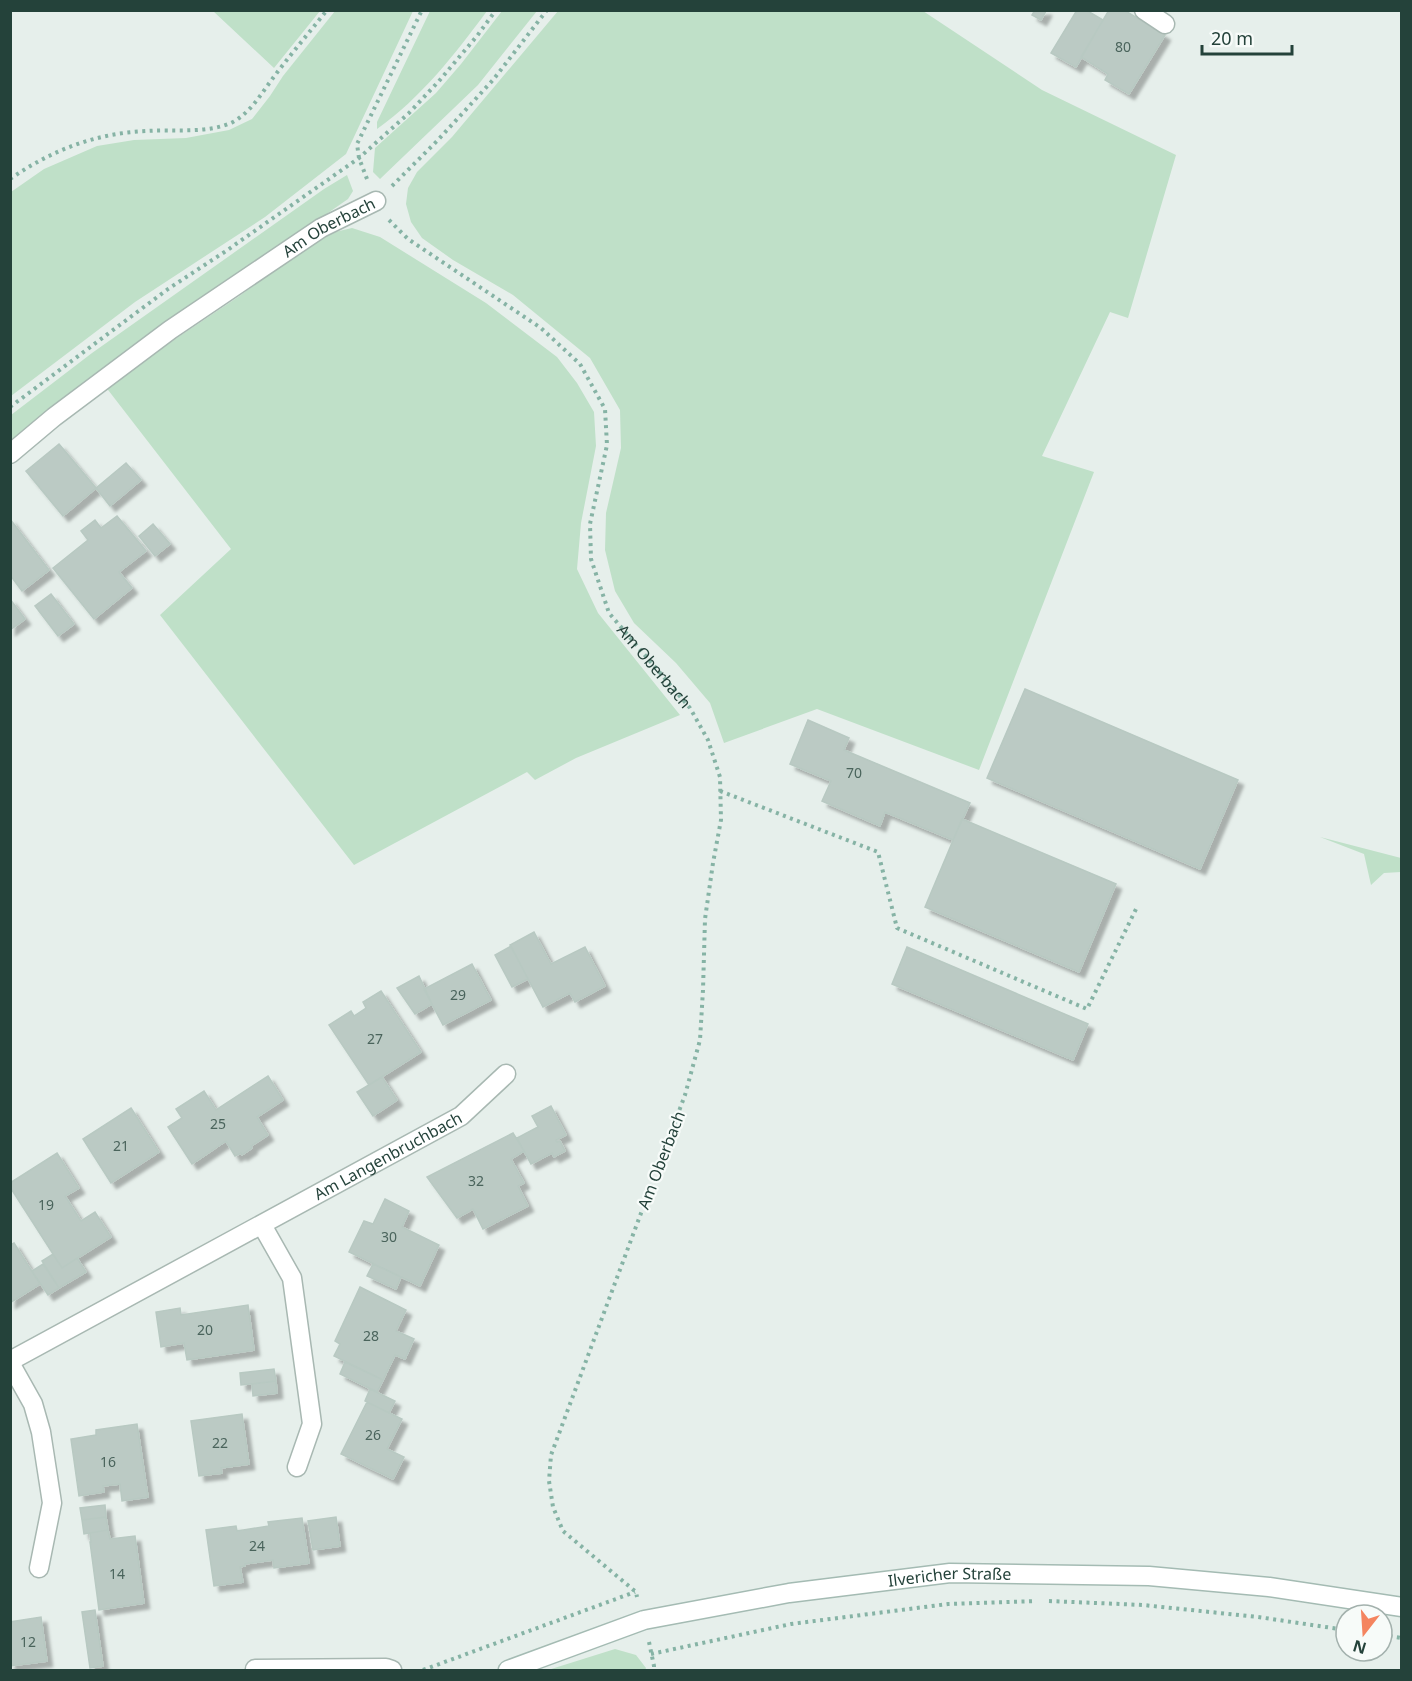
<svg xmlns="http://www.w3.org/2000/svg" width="1412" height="1681" viewBox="0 0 1412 1681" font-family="'Noto Sans',sans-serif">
	<defs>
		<filter id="shadow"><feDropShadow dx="5.5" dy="5.5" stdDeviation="1.5" flood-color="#0004"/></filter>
	</defs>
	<rect width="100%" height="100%" fill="#e6efeb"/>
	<path fill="#bfe0c8" d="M213 11H320L274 68Z
		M335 11H413L346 154 265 217 135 302 11 396V192L44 169 97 146 134 140 186 138 229 130 252 119 270 96 283 76Z
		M430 11H487C456 53 421 98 377 129V122Z
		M502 11H537L478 85 380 179 373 172 375 148 436 93 461 64Z
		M558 11H923L1042 90 1176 155 1128 318 1110 312 1042 456 1094 472 979 770 817 709 724 743 710 703 676 663 634 623 615 591 605 550 606 513 621 448 620 410 590 358 513 295 453 260 422 238 411 222 406 204 408 188 417 172 452 137Z
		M347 175 353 191 348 199 96 375 11 442V415L92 353 324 189Z
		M352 228 380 237 486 303 557 357 577 383 594 412 596 446 581 523 577 569 598 613 680 715 576 758 535 780 527 772 354 865 160 615 231 549 105 386 238 297 322 235Z
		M1320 837 1401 858V872L1384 873 1371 885 1364 854Z
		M615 1649 636 1655 646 1668 645 1670H548Z"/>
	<path fill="#bbcac4" stroke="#b8c9c2" stroke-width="1.5" filter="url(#shadow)" d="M1035 10H1046V11L1041 20 1032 15Z
		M1077 10H1086L1103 20 1076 67 1051 53Z
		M1109 10H1124L1165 35 1129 94 1105 80 1108 74 1081 57Z
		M59 444 96 488 63 516 26 471Z
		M126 463 141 480 110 506 96 488Z
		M117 516 146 551 119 572 132 588 94 619 53 568 88 540 81 531 95 520 101 528Z
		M10 519 49 570 22 591 10 575Z
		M153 524 170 544 155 556 139 536Z
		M51 594 74 624 58 636 35 606Z
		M10 599 25 619 10 630Z
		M1025 689 1238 780 1200 869 987 778Z
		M808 720 849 738 844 750 970 803 953 840 885 812 880 826 822 801 831 781 790 764Z
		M962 819 1116 884 1079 972 925 907Z
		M534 932 551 964 585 947 605 986 575 1002 570 993 543 1007 510 945Z
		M511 946 528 979 512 987 495 955Z
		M907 947 1088 1024 1073 1060 892 984Z
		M472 964 491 1000 443 1025 424 989Z
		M419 976 432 1004 415 1014 397 988Z
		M381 991 421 1052 369 1085 329 1025 351 1011 354 1016 366 1008 363 1002Z
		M268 1076 283 1100 257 1117 268 1135 251 1146 252 1148 242 1155 241 1153 235 1156 226 1141 192 1164 168 1127 182 1118 176 1109 204 1091 216 1110Z
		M382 1077 397 1100 373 1116 357 1092Z
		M551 1106 566 1135 556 1140 557 1142 560 1141 565 1151 554 1157 552 1153 531 1164 517 1138 538 1127 532 1116Z
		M131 1108 159 1152 111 1183 83 1139Z
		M513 1133 524 1151 511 1159 524 1183 518 1186 528 1206 483 1229 473 1209 457 1218 427 1177Z
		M57 1153 79 1188 65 1196 81 1221 95 1212 111 1237 62 1268 10 1187V1183Z
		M385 1199 409 1211 402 1227 439 1245 420 1286 349 1252 364 1221 373 1224Z
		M14 1243 40 1284 10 1303V1245Z
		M53 1254 62 1268 77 1258 86 1272 59 1288 42 1261Z
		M43 1264 59 1288 48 1295 32 1271Z
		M373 1264 401 1277 396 1289 367 1276Z
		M360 1287 406 1310 396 1331 414 1339 405 1359 395 1355 383 1380 334 1356 340 1344 335 1341Z
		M248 1305 254 1350 187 1360 184 1343 161 1347 156 1312 180 1308 181 1315Z
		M345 1362 383 1380 377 1392 340 1374Z
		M274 1369 276 1381 241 1385 240 1373Z
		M276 1381 277 1393 253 1396 252 1384Z
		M370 1389 395 1401 389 1413 365 1401Z
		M367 1402 402 1419 387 1449 404 1457 393 1479 341 1454Z
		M242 1414 249 1464 221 1468 222 1473 199 1476 191 1421Z
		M137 1424 148 1497 122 1501 120 1484 103 1486 104 1492 79 1496 71 1439 96 1435V1430Z
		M105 1505 106 1517 82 1520 80 1508Z
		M106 1517 108 1530 84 1534 82 1520Z
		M336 1517 340 1546 313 1550 308 1521Z
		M302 1518 309 1563 274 1568 273 1560 245 1564V1566L240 1567 243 1582 214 1586 206 1530 236 1526 237 1531 269 1526 268 1522Z
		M108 1530 110 1539 135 1536 144 1603 99 1610 90 1542H91L90 1533Z
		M95 1610 103 1666 90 1668 82 1612Z
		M41 1617 47 1661 10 1666V1622Z"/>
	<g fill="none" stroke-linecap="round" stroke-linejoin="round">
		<defs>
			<path id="lane" d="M1144 10 1165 24
				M255 1669 386 1668 392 1670"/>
			<g id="street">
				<path id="s2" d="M10 454 54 417 170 330 321 228 376 201"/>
				<path d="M262 1225 292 1278 312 1424 297 1467"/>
				<path id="s3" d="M10 1361 461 1116 506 1074"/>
				<path d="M10 1363 33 1404 41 1432 52 1503 39 1568"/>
			</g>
			<g id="secondary">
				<path id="s4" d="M508 1670 644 1620 789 1593 950 1573 1149 1576 1269 1587 1402 1607"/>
			</g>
		</defs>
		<use href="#lane" stroke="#a8b8b2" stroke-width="21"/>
		<use href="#street" stroke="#a8b8b2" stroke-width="21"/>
		<use href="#secondary" stroke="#a4bbb3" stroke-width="21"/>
		<g stroke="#86b3a5" stroke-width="4" stroke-dasharray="3 4.5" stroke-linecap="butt">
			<path d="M10 179C52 150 96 133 147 131 174 129 208 134 233 122 251 112 261 94 273 78 290 55 309 33 327 10"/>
			<path d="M367 179 359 158 357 144 422 10"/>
			<path d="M392 186 437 141 493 80 547 10"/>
			<path id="s1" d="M389 220 408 239 541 328 580 364 605 409 607 445 590 524 591 559 609 613 690 708 708 740 720 777 721 820 713 863 705 919 703 990 700 1040 685 1095 551 1455 549 1481 553 1507 563 1531 636 1592 637 1597"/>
			<path d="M10 407 168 289 226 251 359 158 409 113 439 81 477 36 496 10"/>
			<path d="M720 791 878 852 897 928 1087 1009 1136 909"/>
			<path d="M1049 1601 1143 1605 1258 1617 1346 1630"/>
			<path d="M1382 1635 1402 1638"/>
			<path d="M649 1642 654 1666V1670"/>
			<path d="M651 1654 791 1624 948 1604 1036 1601"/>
			<path d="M423 1670 635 1592"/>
		</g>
		<use href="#lane" stroke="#fff" stroke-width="18"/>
		<use href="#street" stroke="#fff" stroke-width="18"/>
		<use href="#secondary" stroke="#fff" stroke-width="18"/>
	</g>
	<g text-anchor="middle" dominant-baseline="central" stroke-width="4.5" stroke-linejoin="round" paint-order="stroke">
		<g font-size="14" fill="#4a645c">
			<text x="1123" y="46">80</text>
			<text x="854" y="772">70</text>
			<text x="458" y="994">29</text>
			<text x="375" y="1038">27</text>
			<text x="218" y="1123">25</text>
			<text x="121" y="1145">21</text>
			<text x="476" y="1180">32</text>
			<text x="46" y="1204">19</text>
			<text x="389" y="1236">30</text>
			<text x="205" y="1329">20</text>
			<text x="371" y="1335">28</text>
			<text x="373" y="1434">26</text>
			<text x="220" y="1442">22</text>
			<text x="108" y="1461">16</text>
			<text x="257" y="1545">24</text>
			<text x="117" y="1573">14</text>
			<text x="28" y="1641">12</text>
		</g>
		<g font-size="16" fill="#24423a" stroke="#f7fbf9">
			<text stroke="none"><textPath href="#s2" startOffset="392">Am Oberbach</textPath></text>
			<text stroke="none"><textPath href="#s1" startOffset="570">Am Oberbach</textPath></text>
			<text stroke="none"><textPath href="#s3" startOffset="430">Am Langenbruchbach</textPath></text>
			<text transform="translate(661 1160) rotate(-69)">Am Oberbach</text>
			<text stroke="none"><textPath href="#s4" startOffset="454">Ilvericher Straße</textPath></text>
		</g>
	</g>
	<rect width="1412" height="1681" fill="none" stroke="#24423a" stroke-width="24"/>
	<g transform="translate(1364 1633) rotate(197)"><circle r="28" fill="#f7fbf9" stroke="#a3b1ad" stroke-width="1.5"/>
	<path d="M0-4.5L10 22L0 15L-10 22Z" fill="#f4845f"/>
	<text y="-9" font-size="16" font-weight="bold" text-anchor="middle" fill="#24423a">N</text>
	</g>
	<path d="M1202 45v9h90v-9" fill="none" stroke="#24423a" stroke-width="3"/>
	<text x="1211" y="45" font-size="18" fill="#24423a" stroke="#f7fbf9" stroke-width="4.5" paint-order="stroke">20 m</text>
</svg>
